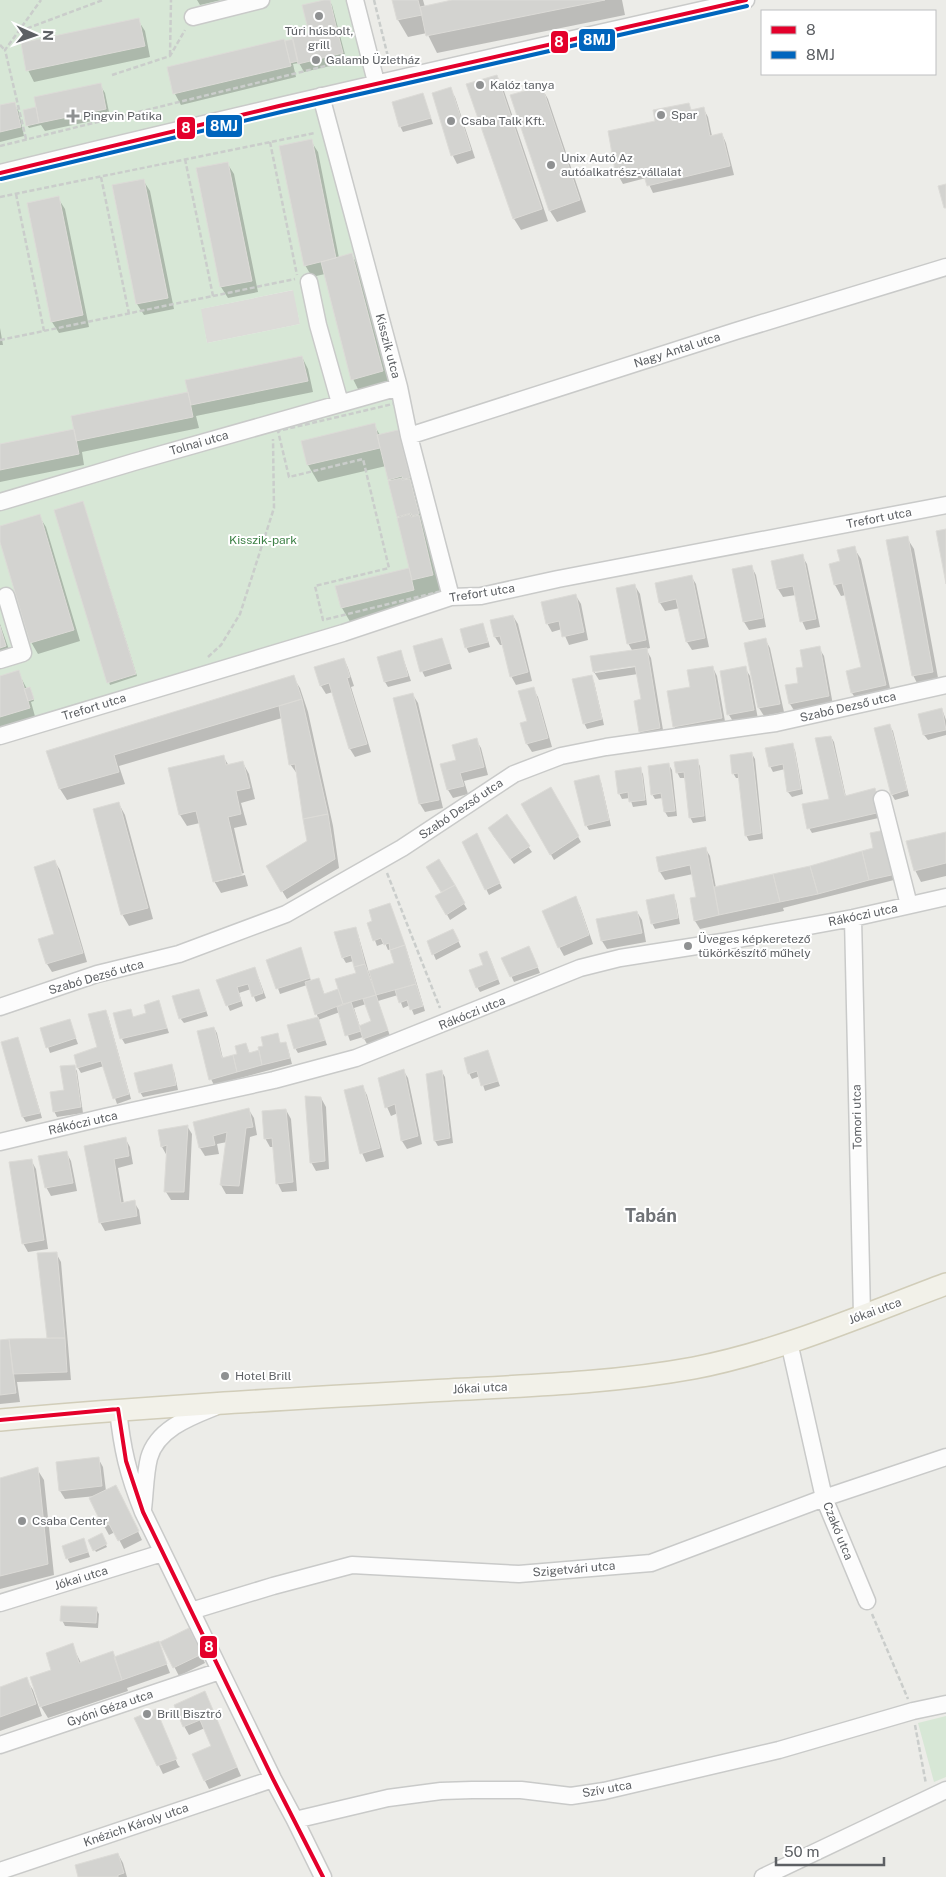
<svg xmlns="http://www.w3.org/2000/svg" width="946" height="1877" viewBox="0 0 946 1877" font-family="'Public Sans',sans-serif">
	<rect width="100%" height="100%" fill="#ecece8"/>
	<path fill="#dcdbd8" d="M294 290 300 324 207 343 200 309Z"/>
	<path fill="#d7e7d6" fill-rule="evenodd" d="M0 0H352L372 80 0 170Z
		M318 101 392 384 0 496V470L76 441 191 405 307 381 302 356 186 380 188 392 71 416 74 429 0 444V176ZM280 146 336 258 352 254 383 371 351 379 321 262 304 265ZM228 162 252 280 220 287 196 169ZM144 179 168 298 136 304 112 186ZM58 196 83 315 51 322 27 203ZM293 290 300 324 207 343 201 309Z
		M397 390 448 594 0 732V504Z
		M946 1716V1777L934 1782 918 1723Z"/>
	<path fill="#0003" fill-rule="evenodd" d="M197 0H221L200 5Z
		M329 0 332 5 347 62 304 72 299 63 293 64 296 77 181 105 175 94 168 68 292 40 310 34Z
		M393 0H423L425 7 458 0H622L625 15 437 53 427 33 408 37 398 20Z
		M138 20 145 31 150 57 34 82 28 70Z
		M497 76 503 88 548 221 521 230 514 219 467 85Z
		M100 85 105 93 110 117 45 131 41 125 29 128 27 125 37 108Z
		M541 87 548 99 586 212 557 222 550 211Z
		M450 89 455 97 475 158 457 164 453 156Z
		M425 100 433 124 403 132 400 126Z
		M14 103 19 112 24 136 0 142V107Z
		M688 104 692 111 703 108 708 117 712 136 722 134 726 143 734 175 653 193 646 178 623 184 618 175 657 122Z
		M311 141 318 152 339 258 352 255 358 266 389 383 359 391 353 379 325 274 312 277 305 265Z
		M227 163 234 174 258 292 228 298 221 287 197 169Z
		M143 180 150 191 174 309 144 315 137 304 113 186Z
		M58 198 65 209 89 327 59 333 52 322Z
		M0 328 3 345H0Z
		M302 357 308 369 313 392 196 416 199 428 82 452 84 465 0 482V445L75 430Z
		M374 425 380 435 398 431 408 448 442 592 421 597 423 607 352 625 342 608 337 587 411 569 391 482 386 466 318 482 308 465 303 442Z
		M84 505 137 676 110 685 55 511Z
		M39 516 46 527 80 641 38 654 31 642 0 538V527Z
		M907 538 914 549 939 683 919 687 913 675Z
		M854 548 861 559 892 697 859 704 852 693 848 672 862 668 846 595 841 596 835 585 841 562Z
		M802 556 807 564 820 627 806 630 802 621 796 595 783 597 778 589 773 562Z
		M751 566 756 575 766 627 749 630 744 622 734 570Z
		M691 576 696 584 709 647 692 650 687 642 680 608 665 611 660 603Z
		M635 586 640 594 650 648 646 649 651 658 664 736 645 740 640 732 635 702 643 700 638 674 599 680 594 672 591 657 633 652 628 643ZM641 663 642 666 595 673V671Z
		M576 596 581 604 588 640 569 645 562 629 552 632 547 623Z
		M513 616 518 624 532 681 516 685 511 676 503 645H500L495 637 491 621Z
		M0 624 12 658 0 661Z
		M483 624 490 647 469 653 466 647Z
		M442 639 452 669 425 677 422 671Z
		M765 639 770 648 784 712 764 716 759 708 745 644Z
		M819 648 824 656 833 705 795 712 790 704 787 686 800 684Z
		M401 652 411 681 388 687 385 682 379 658Z
		M344 659 348 668 354 686 351 687 371 752 355 757 350 749 333 692 326 694 321 686 316 668Z
		M713 668 717 676 726 727 679 735 674 726 691 688Z
		M745 668 750 676 758 719 734 723 729 715 721 672Z
		M18 672 27 689 31 691 34 701 31 702 36 720 0 730V677Z
		M591 676 594 682 604 725 587 729 584 723Z
		M293 677 300 688 308 712 333 826 339 868 287 899 267 866 308 842 298 775 290 764 282 718 119 766 125 784 67 800 60 789 48 752Z
		M533 689 538 697 552 747 532 752 527 744 522 724 528 722Z
		M413 695 418 703 443 808 425 812 420 804 395 699Z
		M942 709 946 720V735L928 740 924 735 920 715Z
		M889 725 893 731 909 796 895 800 892 795 876 729Z
		M831 737 834 742 846 797 875 790 878 795 883 817 812 833 809 828 830 800Z
		M476 740 481 748 488 775 464 781 468 794 453 798 448 790 458 761Z
		M792 745 795 750 803 794 792 797 788 792 785 769 773 772 770 766Z
		M752 754 755 759 763 839 749 841 746 835 740 778H736L733 773Z
		M223 756 229 766 243 763 249 774 255 799 241 803 247 825 234 828 244 873 216 880V882L245 875 248 886 221 893 214 881 200 823 187 826 180 815Z
		M697 761 700 766 706 821 693 823 690 817 686 778H680L677 772Z
		M669 765 672 770 677 816 668 817 665 812 663 798 655 799 652 794Z
		M640 769 643 774 647 805 633 807 630 798 622 799 619 793Z
		M598 776 601 782 611 826 589 830 586 825Z
		M551 789 581 842 554 860 523 805Z
		M119 804 125 815 153 919 129 926 122 914Z
		M507 816 532 852 514 864 492 834Z
		M946 833V876L921 882 915 870Z
		M479 840 502 888 489 895 463 842Z
		M705 848 710 856 716 888 811 867 875 849 898 879 783 908 784 911 700 929 695 921 692 899 697 898 693 874 665 880 660 872Z
		M438 861 467 909 450 920 437 897 443 893 428 868Z
		M55 862 60 870 87 962 52 972 47 964 56 935Z
		M673 896 676 901 680 924 655 929 652 923Z
		M575 898 580 906 593 944 564 956 559 947Z
		M392 910 407 951 425 1011 414 1015 410 1005 403 1008 398 995 378 1001 390 1036 367 1044 363 1037 350 1041 340 1012 318 1020 327 1045 298 1053 295 1048 318 1018 307 985 280 994 268 961 301 949 311 981 318 979 325 995 340 990 357 974 354 961 346 963 343 958 336 933 355 928 358 934 369 973 396 963 391 949 388 950 385 943 377 946 369 924ZM366 1004 372 1022 360 1027 354 1008Z
		M637 912 642 920 646 942 607 949 602 941Z
		M456 936 461 947 436 960 428 941Z
		M532 953 540 973 514 982 503 958Z
		M490 958 500 984 480 992 477 987 485 965Z
		M255 968 266 998 256 1002 251 989 239 993 243 1006 230 1011 217 981Z
		M201 996 208 1016 184 1023 180 1018Z
		M158 1002 169 1033 125 1044 122 1039 130 1010 134 1018 148 1014Z
		M105 1011 108 1016 131 1099 117 1104 104 1066 81 1073 78 1068 98 1048Z
		M69 1020 78 1044 50 1053 42 1029Z
		M214 1028 217 1033 223 1059 239 1055 246 1044 250 1054 260 1051 277 1035 281 1044 285 1043 288 1049 292 1064 214 1085 211 1079Z
		M17 1039 20 1044 42 1118 26 1122 23 1117 3 1042Z
		M487 1052 500 1086 485 1091 480 1076 472 1079 469 1073Z
		M74 1066 77 1071 83 1113 57 1117 54 1111 65 1091Z
		M171 1066 174 1071 178 1090 143 1097 140 1092Z
		M403 1070 408 1078 422 1144 407 1149 402 1141 398 1113 391 1116 387 1107 380 1079Z
		M442 1072 445 1077 453 1143 438 1146 435 1141Z
		M362 1086 367 1095 384 1157 366 1162 362 1153Z
		M321 1098 326 1107 329 1169 316 1171 311 1162Z
		M249 1110 254 1118 257 1135 250 1137 243 1194H226L221 1185 227 1142 217 1144 219 1154 205 1156 200 1148 195 1123Z
		M286 1110 291 1119 297 1191 282 1192 278 1184 274 1147H270L265 1138Z
		M187 1126 192 1134 189 1200H171L166 1192 167 1156 162 1147Z
		M125 1138 130 1147 133 1164 118 1168 124 1204 134 1202 139 1210 141 1224 105 1231 100 1222 85 1147Z
		M66 1152 71 1161 77 1191 51 1196 46 1187Z
		M31 1160 36 1169 48 1249 28 1252 23 1243Z
		M56 1253 61 1262 71 1380 17 1382 20 1402 0 1404V1341L49 1339 39 1254Z
		M98 1458 103 1467 106 1491 121 1495 142 1540 124 1549 115 1532 109 1535 104 1526 96 1496 65 1499 60 1491Z
		M37 1469 44 1480 54 1575 0 1589V1479Z
		M101 1535 107 1547 96 1552 90 1540Z
		M84 1540 90 1557 70 1563 67 1558Z
		M96 1609 99 1614 98 1628 65 1626 62 1620Z
		M193 1638 205 1663 179 1676 162 1643Z
		M158 1642 170 1673 127 1688 128 1691 48 1718 40 1705 72 1645 81 1663 115 1658Z
		M26 1679 33 1690 42 1716 0 1731V1688Z
		M205 1693 241 1776 209 1789 205 1781 213 1747 205 1728 189 1735 184 1726Z
		M155 1710 178 1765 180 1767 163 1774 136 1718Z
		M118 1854 123 1863 127 1877H79Z"/>
	<path fill="#d3d3d0" stroke="#dcdbd7" d="M324 0H330L336 26 309 33 302 5Z
		M392 0H418L422 15 397 20Z
		M452 0H605L426 36 420 7Z
		M139 18 145 46 26 71 21 43Z
		M336 26 343 53 298 64 292 37Z
		M284 39 291 66 173 94 167 67Z
		M293 39 298 61 290 63 285 41Z
		M497 75 542 209 513 219 466 84Z
		M101 83 106 109 39 123 34 97Z
		M542 86 580 200 549 211 510 95Z
		M451 87 471 150 451 156 432 93Z
		M423 93 431 118 399 127 392 102Z
		M15 102 21 127 0 132V105Z
		M689 103 691 110 704 107 710 136 722 133 730 166 647 186 642 169 616 176 608 131 655 121 653 110Z
		M36 107 39 123 26 126 23 110Z
		M312 139 336 258 304 266 279 146Z
		M228 162 252 281 220 287 196 168Z
		M144 179 168 298 136 304 112 185Z
		M946 184V208H944L938 186Z
		M59 196 83 315 51 322 27 203Z
		M352 253 383 371 351 380 321 262Z
		M302 356 308 381 191 405 185 380Z
		M188 392 193 417 76 441 71 416Z
		M375 423 380 448 307 465 301 441Z
		M74 429 79 454 0 470V444Z
		M398 430 410 478 403 479 402 476 388 480 377 435Z
		M402 478V480L410 479 419 514 412 516 411 513 397 517 388 481Z
		M83 501 136 674 107 683 54 510Z
		M40 514 74 630 30 643 0 542V526Z
		M410 514 411 517 419 515 433 575 412 580 397 518Z
		M946 529V584L936 531Z
		M908 536 933 672 912 676 886 540Z
		M855 546 886 685 851 693 846 671 861 667 842 583 834 585 829 564 840 561 837 550Z
		M803 554 816 619 800 622 793 586 777 589 771 561Z
		M752 565 763 618 743 622 732 569Z
		M409 568 414 590 341 608 335 586Z
		M692 575 705 638 686 642 676 599 659 603 655 583Z
		M635 584 646 640 627 644 616 588Z
		M576 594 584 632 562 637 559 621 546 624 541 602Z
		M513 615 528 672 510 677 500 636 494 637 490 620Z
		M483 623 488 642 465 648 460 629Z
		M0 626 6 646 0 648Z
		M442 638 450 663 420 672 413 646Z
		M766 638 780 704 758 708 744 643Z
		M820 646 829 696 789 704 785 685 798 683 796 668 803 667 800 650Z
		M647 648 660 728 639 732 634 701 641 699 635 666 593 672 590 656Z
		M401 650 408 676 384 682 377 657Z
		M344 658 350 677 347 678 367 744 349 749 329 683 320 686 314 667Z
		M713 666 722 718 673 727 667 691 690 687 687 670Z
		M746 666 754 710 727 715 720 671Z
		M19 670 30 708 0 717V676Z
		M294 675 302 699 114 755 119 772 59 789 46 751Z
		M592 675 602 719 583 724 572 679Z
		M30 687 34 699 28 701 24 689Z
		M534 687 548 738 526 744 520 723 527 721 518 691Z
		M413 693 439 800 419 804 393 698Z
		M302 699 328 814 303 819 295 764 289 765 279 706Z
		M942 708 946 730 923 735 918 714Z
		M890 724 907 790 891 795 874 728Z
		M831 736 845 796 875 788 881 812 807 829 802 804 829 799 815 738Z
		M477 738 484 767 460 773 464 786 447 790 440 764 456 760 452 745Z
		M793 743 801 789 787 792 783 764 769 767 765 748Z
		M752 752 761 833 745 836 738 773 732 774 730 755Z
		M224 755 226 765 243 761 250 788 236 791 241 814 228 817 242 875 213 882 196 811 179 815 168 768Z
		M698 759 704 816 689 818 684 772 676 773 674 762Z
		M669 763 675 811 664 812 661 793 651 795 648 766Z
		M641 767 645 800 629 802 628 792 618 794 615 771Z
		M599 775 609 820 585 826 574 781Z
		M551 787 579 836 550 855 521 804Z
		M119 802 148 908 121 915 93 809Z
		M328 814 335 859 281 892 266 866 307 841 303 819Z
		M507 814 530 846 510 859 488 828Z
		M885 830 896 874 869 880 862 851 873 848 870 833Z
		M946 832V863L914 871 906 841Z
		M477 833 500 883 485 890 462 842Z
		M706 847 719 915 694 921 690 898 696 897 690 865 659 872 656 857Z
		M862 851 869 880 818 894 810 866Z
		M439 859 455 885 441 892 426 867Z
		M55 860 83 953 46 964 38 939 54 934 34 867Z
		M810 866 818 894 780 902 773 874Z
		M773 874 780 902 719 915 714 887Z
		M455 885 465 903 446 915 435 896Z
		M674 894 678 918 651 924 646 900Z
		M576 896 589 935 558 948 542 911Z
		M390 903 405 945 390 950 389 943 384 945 381 938 373 941 367 923 372 921 369 910Z
		M637 911 642 933 601 941 596 919Z
		M356 927 365 964 354 967 351 955 342 958 334 932Z
		M453 929 459 941 432 955 427 941Z
		M405 945 416 984 376 995 369 971 394 963 390 950Z
		M529 946 538 967 510 977 501 958Z
		M301 947 310 978 276 989 266 960Z
		M487 951 498 979 476 988 469 970 483 965 479 954Z
		M365 964 376 995 343 1004 335 979 356 973 354 967Z
		M255 967 263 993 252 997 248 984 237 987 241 1001 226 1006 216 980Z
		M319 978 324 994 338 989 343 1004 315 1015 305 982Z
		M416 984 423 1006 410 1010 407 1000 399 1003 395 990Z
		M199 989 206 1011 179 1019 172 996Z
		M376 995 388 1030 363 1039 359 1026 371 1021 363 999Z
		M159 1000 167 1028 120 1039 113 1013 131 1009 133 1017 146 1013 144 1005Z
		M351 1002 361 1031 345 1036 337 1007Z
		M106 1010 129 1094 113 1099 101 1061 77 1068 74 1055 97 1047 88 1014Z
		M318 1017 325 1040 294 1049 287 1025Z
		M70 1019 76 1038 46 1048 40 1028Z
		M214 1027 222 1058 233 1055 237 1072 209 1080 197 1031Z
		M278 1033 280 1043 286 1042 290 1058 262 1065 258 1047 263 1046 261 1037Z
		M18 1037 40 1113 22 1117 1 1042Z
		M246 1043 249 1053 259 1050 262 1065 237 1072 233 1055 237 1054 235 1046Z
		M488 1050 498 1081 481 1086 477 1071 468 1074 464 1058Z
		M172 1064 176 1085 139 1093 134 1073Z
		M75 1065 81 1107 53 1112 50 1092 64 1090 60 1066Z
		M404 1069 418 1136 401 1141 395 1104 385 1108 378 1078Z
		M442 1070 450 1138 434 1141 426 1074Z
		M363 1085 380 1148 360 1154 344 1090Z
		M305 1096 321 1097 325 1161 310 1163Z
		M249 1108 253 1127 246 1128 239 1186 220 1185 227 1132 213 1136 215 1145 199 1148 193 1122Z
		M286 1109 293 1182 276 1184 272 1138 264 1139 262 1111Z
		M188 1125 184 1192H164L167 1145 161 1147 158 1130Z
		M126 1137 129 1156 114 1159 121 1203 135 1200 137 1216 99 1223 84 1146Z
		M67 1151 73 1183 45 1188 38 1156Z
		M32 1159 44 1240 22 1244 9 1162Z
		M57 1252 65 1338H47L37 1253Z
		M65 1338 67 1372 13 1374 9 1339Z
		M9 1339 16 1393 0 1395V1340Z
		M99 1457 102 1486 59 1491 56 1462Z
		M38 1467 48 1564 0 1576V1478Z
		M116 1485 139 1531 118 1541 109 1524 103 1527 89 1498Z
		M102 1533 107 1544 93 1551 88 1540Z
		M84 1538 88 1552 66 1559 62 1546Z
		M61 1606 97 1607 96 1623 60 1621Z
		M189 1628 202 1654 173 1668 160 1642Z
		M159 1641 167 1664 122 1680 114 1657Z
		M73 1643 79 1663 113 1651 122 1680 40 1707 30 1677 51 1670 46 1653Z
		M27 1677 36 1704 0 1717V1687Z
		M205 1691 237 1767 204 1781 192 1754 211 1746 200 1720 183 1727 174 1705Z
		M156 1709 177 1759 157 1766 134 1718Z
		M118 1853 124 1873 118 1875V1877H78L75 1865Z"/>
	<g fill="none" stroke-linecap="round" stroke-linejoin="round">
		<defs>
			<path id="minor" d="M355 0 376 82
				M193 17 261 0
				M321 96 399 387 409 436 451 597
				M0 173C248 112 497 56 746 0
				M309 282 318 325 340 403
				M409 436 736 331 946 267
				M0 502 134 462 399 387
				M0 660 23 653 6 596
				M0 736 343 633 451 597 481 596 558 579 946 505
				M882 799 909 905
				M853 918 862 1315
				M0 1007 97 974 179 954 286 914 402 848 514 774 561 756 606 747 776 723 946 685
				M0 1142 105 1117 274 1080 356 1058 580 968 620 958 722 942 853 918 946 897
				M789 1342 824 1498 867 1601
				M118 1409C122 1449 128 1474 143 1512L273 1779 295 1820 323 1877
				M143 1509C145 1493 145 1474 149 1458 157 1429 190 1417 215 1407
				M0 1603 162 1553
				M191 1611 273 1586 352 1565 519 1574 651 1563 824 1498 946 1457
				M0 1745 220 1671
				M295 1820 388 1798 441 1791 472 1790H521L571 1796 604 1791 779 1750 913 1711 946 1704
				M0 1871 273 1779
				M763 1877 946 1790"/>
			<path id="major" d="M0 1420C143 1407 286 1399 429 1391 517 1386 607 1384 694 1368 781 1351 863 1315 946 1284"/>
		</defs>
		<use href="#minor" stroke="#c9cac9" stroke-width="19"/>
		<use href="#major" stroke="#d1cdb9" stroke-width="24"/>
		<path stroke="#cacdcb" stroke-width="2.5" stroke-dasharray="5 2.5" stroke-linecap="butt" d="M374 0 390 65
			M20 31 103 0
			M0 45 5 50
			M170 55 171 0
			M112 75 170 56 185 30
			M26 139 5 50 41 0
			M270 142 297 275
			M0 146 354 59
			M185 159 213 296
			M101 177 129 314
			M16 194 44 331
			M0 197 315 133
			M0 340 295 279
			M397 403 442 591 323 620 315 586 389 568 363 459 289 477 278 431Z
			M208 657 221 645 240 614 274 508 273 439
			M387 873 440 1008
			M872 1614 908 1699
			M915 1725 926 1784"/>
		<use href="#minor" stroke="#fcfcfc" stroke-width="16"/>
		<use href="#major" stroke="#f2f1e9" stroke-width="21"/>
		<defs>
			<path id="bus-1" d="M0 173 279 106 746 0
				M118 1409 126 1461 143 1512 273 1779 323 1877
				M0 1420 118 1409"/>
			<path id="bus-2" d="M1 179 281 112 747 6"/>
		</defs>
		<use href="#bus-1" stroke="#fff" stroke-width="8"/>
		<use href="#bus-2" stroke="#fff" stroke-width="8"/>
		<use href="#bus-1" stroke="#e4002b" stroke-width="4"/>
		<use href="#bus-2" stroke="#0065bd" stroke-width="4"/>
	</g>
	<g fill="#8f9192" stroke="#fff" stroke-width="2">
		<circle cx="319" cy="16" r="5"/>
		<circle cx="316" cy="60" r="5"/>
		<circle cx="480" cy="85" r="5"/>
		<circle cx="661" cy="115" r="5"/>
		<path d="M70.5 108.5h5v5h5v5h-5v5h-5v-5h-5v-5h5z"/>
		<circle cx="451" cy="121" r="5"/>
		<circle cx="551" cy="165" r="5"/>
		<circle cx="688" cy="946" r="5"/>
		<circle cx="225" cy="1376" r="5"/>
		<circle cx="22" cy="1521" r="5"/>
		<circle cx="147" cy="1714" r="5"/>
	</g>
	<g text-anchor="middle" dominant-baseline="central" stroke-width="4" stroke-linejoin="round" paint-order="stroke">
		<g font-size="12" fill="#5d6064" stroke="#fff" text-anchor="start">
			<text x="319" y="31" text-anchor="middle">Túri húsbolt,<tspan x="319" dy="14">grill</tspan></text>
			<text x="326" y="60">Galamb Üzletház</text>
			<text x="490" y="85">Kalóz tanya</text>
			<text x="671" y="115">Spar</text>
			<text x="83" y="116">Pingvin Patika</text>
			<text x="461" y="121">Csaba Talk Kft.</text>
			<text x="561" y="158">Unix Autó Az<tspan x="561" dy="14">autóalkatrész-vállalat</tspan></text>
			<text x="698" y="939">Üveges képkeretező<tspan x="698" dy="14">tükörkészítő műhely</tspan></text>
			<text x="235" y="1376">Hotel Brill</text>
			<text x="32" y="1521">Csaba Center</text>
			<text x="157" y="1714">Brill Bisztró</text>
		</g>
		<g font-size="12" fill="#5d6064" stroke="#fff">
			<text transform="translate(388 346) rotate(75)">Kisszik utca</text>
			<text transform="translate(677 350) rotate(-18)">Nagy Antal utca</text>
			<text transform="translate(199 443) rotate(-16)">Tolnai utca</text>
			<text transform="translate(879 518) rotate(-11)">Trefort utca</text>
			<text transform="translate(482 593) rotate(-9)">Trefort utca</text>
			<text transform="translate(94 707) rotate(-17)">Trefort utca</text>
			<text transform="translate(848 707) rotate(-13)">Szabó Dezső utca</text>
			<text transform="translate(461 809) rotate(-34)">Szabó Dezső utca</text>
			<text transform="translate(863 915) rotate(-12)">Rákóczi utca</text>
			<text transform="translate(96 977) rotate(-16)">Szabó Dezső utca</text>
			<text transform="translate(472 1013) rotate(-22)">Rákóczi utca</text>
			<text transform="translate(857 1117) rotate(-91)">Tomori utca</text>
			<text transform="translate(83 1123) rotate(-13)">Rákóczi utca</text>
			<text transform="translate(875 1311) rotate(-20)">Jókai utca</text>
			<text transform="translate(480 1388) rotate(-3)">Jókai utca</text>
			<text transform="translate(838 1531) rotate(68)">Czakó utca</text>
			<text transform="translate(574 1569) rotate(-5)">Szigetvári utca</text>
			<text transform="translate(81 1578) rotate(-17)">Jókai utca</text>
			<text transform="translate(110 1708) rotate(-19)">Gyóni Géza utca</text>
			<text transform="translate(607 1789) rotate(-10)">Szív utca</text>
			<text transform="translate(136 1825) rotate(-19)">Knézich Károly utca</text>
		</g>
		<g font-size="12" fill="#3f8248" stroke="#fff">
			<text x="263" y="540">Kisszik-park</text>
		</g>
		<g font-size="18" font-weight="bold" fill="#6f7276" stroke="#fff">
			<text x="651" y="1215">Tabán</text>
		</g>
	</g>
	<g stroke="#fff" stroke-width="2">
		<rect x="578" y="28" width="38" height="24" rx="5" fill="#0065bd"/>
		<rect x="550" y="30" width="19" height="24" rx="5" fill="#e4002b"/>
		<rect x="205" y="114" width="38" height="24" rx="5" fill="#0065bd"/>
		<rect x="176" y="116" width="20" height="24" rx="5" fill="#e4002b"/>
		<rect x="199" y="1635" width="19" height="24" rx="5" fill="#e4002b"/>
	</g>
	<g font-size="14" text-anchor="middle" font-weight="bold" fill="#fff">
		<text x="597" y="45">8MJ</text>
		<text x="559" y="47">8</text>
		<text x="224" y="131">8MJ</text>
		<text x="186" y="133">8</text>
		<text x="209" y="1652">8</text>
	</g>
	<rect x="761" y="10" width="175" height="65" fill="#ffffff" stroke="#bebfc1"/>
	<rect x="771" y="26" width="25" height="8" fill="#e4002b" stroke="#bebfc1"/>
	<text x="806" y="35" font-size="15" fill="#5d6064">8</text>
	<rect x="771" y="51" width="25" height="8" fill="#0065bd" stroke="#bebfc1"/>
	<text x="806" y="60" font-size="15" fill="#5d6064">8MJ</text>
	<g transform="translate(35 35) rotate(92)" stroke="#ffffff" stroke-width="4" paint-order="stroke">
	<path d="M0-4L9 19L0 12L-9 19Z" fill="#5d6064"/>
	<text y="-8" font-size="14" font-weight="bold" text-anchor="middle" fill="#5d6064">N</text>
	</g>
	<path d="M776 1857v8h108v-8" fill="none" stroke="#5d6064" stroke-width="2.5"/>
	<text x="784" y="1857" font-size="15" fill="#5d6064" stroke="#ffffff" stroke-width="4" paint-order="stroke">50 m</text>
</svg>
